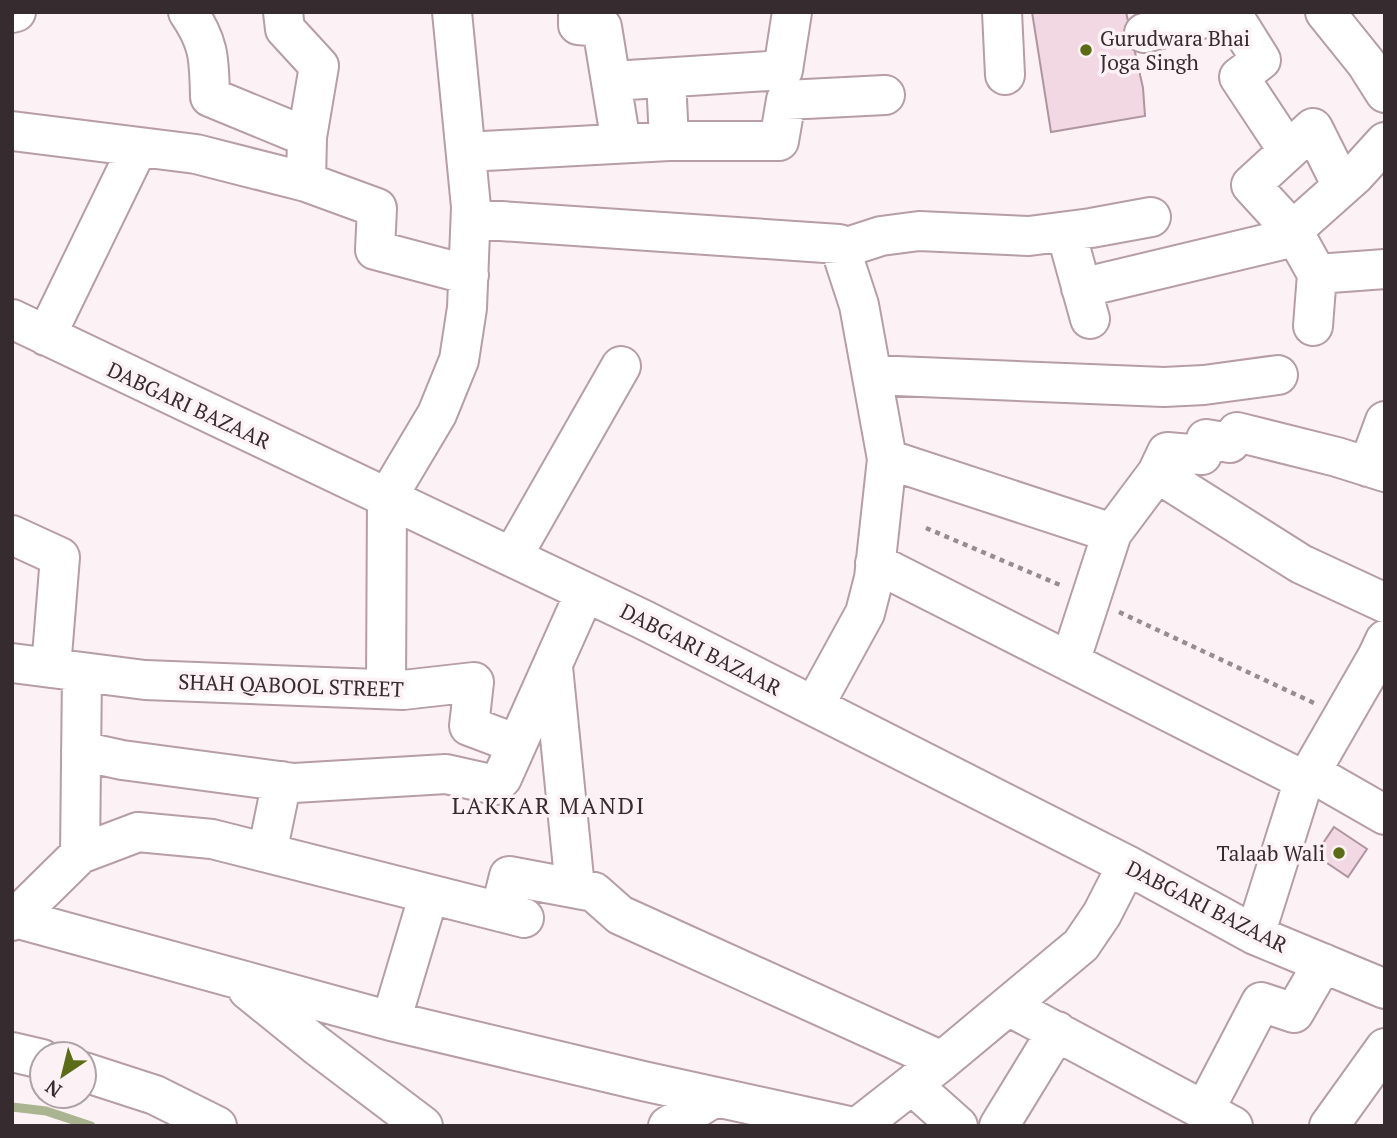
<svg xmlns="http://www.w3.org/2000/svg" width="1397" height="1138" viewBox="0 0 1397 1138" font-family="'PT Serif',serif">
	<rect width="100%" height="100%" fill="#fcf1f5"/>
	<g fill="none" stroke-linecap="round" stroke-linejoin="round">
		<path stroke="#abb491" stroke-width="9" d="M12 1107 46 1111 91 1126"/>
	</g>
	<path fill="#f2d8e2" stroke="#ae959f" stroke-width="2" d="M1032 12H1126L1143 88 1145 116 1051 132Z
		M1334 827 1367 849 1348 877 1315 855Z"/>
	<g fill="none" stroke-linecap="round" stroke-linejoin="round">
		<defs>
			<path id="minor" d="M188 12C210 44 209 60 210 97L307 137 306 182 377 208 375 250 469 275
				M283 12 285 29 319 66 307 137
				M578 12V25L602 27 621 143
				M1002 12 1005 75
				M1231 12 1261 60 1239 77 1288 151
				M1325 12 1366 63 1385 93
				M12 13 16 12
				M1144 33 1230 12
				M666 78 669 141
				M613 81 783 70 792 12
				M12 131 196 154 306 182
				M466 152 669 141H779L786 100 885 95
				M1342 186 1313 128 1251 185 1293 231 1317 274 1385 269
				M471 219 839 244 859 305 887 459 874 578 865 613 814 706
				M1066 232 1090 319
				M841 249 881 236 919 231 1029 236 1091 228 1151 217
				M1081 288 1282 240 1355 175 1385 142
				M12 319 644 620 1127 865 1255 935 1385 989
				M1313 326 1317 274
				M46 336 138 147
				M872 375 1164 387 1204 385 1278 375
				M887 459 1112 533
				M1368 467 1385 421
				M1157 473 1301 564 1385 603
				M12 535 60 557 51 668
				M512 557 621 366
				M875 563 1305 781
				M1070 662 1112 533 1157 473 1167 452 1202 455 1206 439 1230 443 1237 432 1337 457 1385 472
				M12 663 145 680 403 690 474 682 469 726 517 744
				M553 667 575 888
				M386 689 387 498 437 414 459 360 467 308 471 207 452 12
				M81 751 122 760 294 783 446 774 495 785 502 778 585 592
				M1310 772 1385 815
				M267 853 282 781
				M80 854 82 672
				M500 912 509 876 594 892 620 915 942 1061
				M15 918 391 1021 643 1081 849 1126
				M12 921 80 854 138 832 212 839 524 918
				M1255 935 1301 789 1377 657 1385 640
				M248 990 316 1045 423 1126
				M1008 1006 1233 1126
				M391 1021 429 894
				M12 1052 42 1059
				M84 1072 155 1095 217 1126
				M912 1085 958 1126
				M1204 1111 1261 1002 1294 1013 1323 963
				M668 1126 715 1097
				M859 1126 942 1061 1081 945 1102 914 1127 865
				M999 1126 1057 1031
				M1329 1126 1385 1048"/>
		</defs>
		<use href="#minor" stroke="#b69da6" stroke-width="42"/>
		<path stroke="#978c90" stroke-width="4.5" stroke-dasharray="5 5" stroke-linecap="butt" d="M926 528 1060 585
			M1119 612 1314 703"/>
		<use href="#minor" stroke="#fff" stroke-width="38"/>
	</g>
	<g fill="#5c6b15" stroke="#fcf1f5" stroke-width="2.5">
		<circle cx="1086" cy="50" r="7"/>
		<circle cx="1339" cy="853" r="7"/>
	</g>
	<g text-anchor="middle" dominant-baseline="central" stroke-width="7" stroke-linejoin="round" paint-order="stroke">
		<g font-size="21" fill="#362b2f" stroke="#fcf1f5" text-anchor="start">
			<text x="1100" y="38">Gurudwara Bhai<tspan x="1100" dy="24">Joga Singh</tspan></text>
			<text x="1325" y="853" text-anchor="end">Talaab Wali</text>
		</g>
		<g font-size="21" fill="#362b2f" stroke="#fcf1f5">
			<text transform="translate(189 405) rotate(25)">DABGARI BAZAAR</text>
			<text transform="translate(701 649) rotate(27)">DABGARI BAZAAR</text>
			<text transform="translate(291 685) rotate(2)">SHAH QABOOL STREET</text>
			<text transform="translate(1207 906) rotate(27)">DABGARI BAZAAR</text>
		</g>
		<g font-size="23" letter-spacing="2" fill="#362b2f" stroke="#fcf1f5">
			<text x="549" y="805">LAKKAR MANDI</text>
		</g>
	</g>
	<rect width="1397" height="1138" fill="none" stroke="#362b2f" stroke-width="28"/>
	<g transform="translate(63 1075) rotate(215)"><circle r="33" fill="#fcf1f5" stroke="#ada2a6" stroke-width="2"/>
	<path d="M0-5L12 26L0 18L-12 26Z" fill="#5c6b15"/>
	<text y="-10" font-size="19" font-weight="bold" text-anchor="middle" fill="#362b2f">N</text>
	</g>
</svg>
